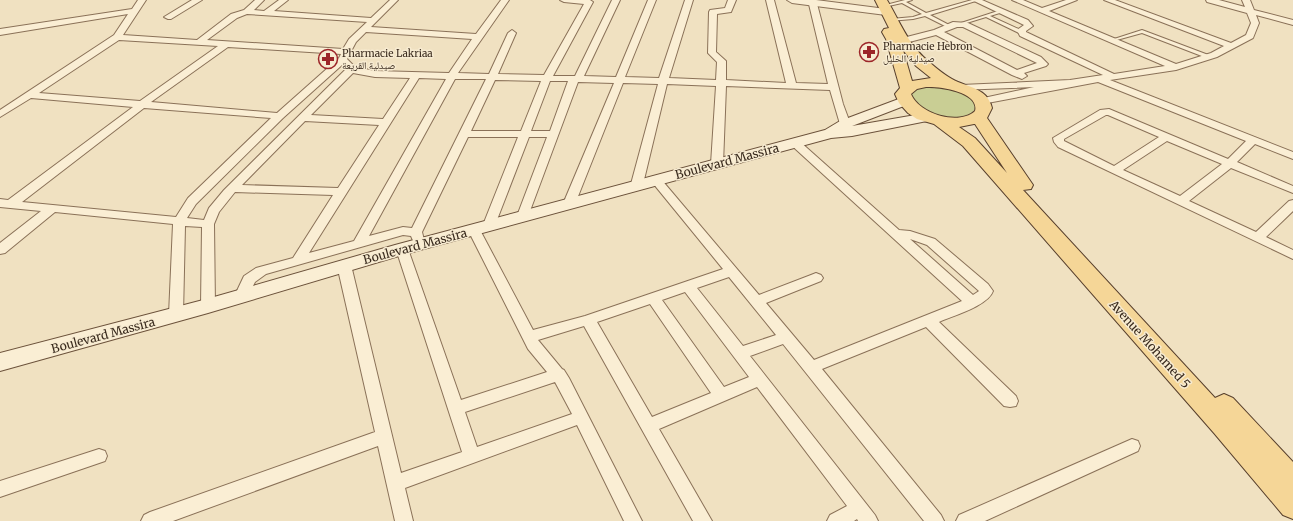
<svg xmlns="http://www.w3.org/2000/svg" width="1293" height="521" viewBox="0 0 1293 521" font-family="Merriweather,'Noto Naskh Arabic',serif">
	<rect width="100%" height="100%" fill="#f0e1c1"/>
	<path fill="#c9ce94" d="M934 85 962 91 975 101 976 108C968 122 937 118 925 111 920 108 915 101 911 97 913 87 925 87 934 85Z"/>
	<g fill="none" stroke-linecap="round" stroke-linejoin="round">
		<defs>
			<path id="service" d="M905 0H912L906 2 926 13 972 0H979L930 15 951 26V27L949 28 925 16 913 19 889 21V20L891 19 913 17 922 14 902 3 884 7 882 6Z
				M1001 10 1003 11V12L990 16 1023 31V33H1019L986 17 960 25 958 24Z
				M1142 30 1211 56V57L1207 58 1142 33 1113 41 1111 40Z"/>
			<path id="minor" d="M138 0H146L123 35 197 40 231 14 244 10 255 0H264L254 10 264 11 279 0H288L274 11 371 18 390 0H398L371 27 476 34 501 0H509L458 73 489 74 508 33 512 30 516 33 498 74 544 75 584 4 564 2 560 0H590L593 2 553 76H575L612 0H620L584 76 616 77 648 0H656L625 77 659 78 685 0H693L669 78 716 80 717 62 708 53 709 12 710 10 725 8 728 0H736L731 12 717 14 716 52 726 61V80L786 83 766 0H774L796 83 828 84 808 0H816L843 104 850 123 857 131 856 133H848L840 124 830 90 726 86 723 164 717 167 711 164 716 86 667 84 643 184 641 186H633L631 184 658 84 623 83 575 204 573 207H565L563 204 614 83 578 82 527 219H519L517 216 547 137H529L495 225 493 228H485L483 225 518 137H468L422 232 424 240 422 243H414L411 236 403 235 266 274 255 282 247 298 242 300 237 298 235 295 244 276 256 268 293 258 333 195 235 192 219 212 214 224 215 306 213 310 208 311 203 310 201 306 202 227 185 226 183 315 181 319 176 320 171 319 169 315 173 224 55 212 5 253 0 254V243L41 211 0 207V199L8 200 133 107 31 98 0 117V110L114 35 128 14 0 35V29L132 9ZM247 14 367 22 349 39 343 49 207 40 237 18ZM366 32 472 39 449 73 375 71 355 67 347 59 356 42ZM119 40 218 46 140 101 39 93ZM228 47 341 54 339 58 277 113 151 102ZM342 65 346 69 224 190 209 208 204 220 187 218 196 204 283 118ZM353 73 375 77 410 78 383 119 311 115ZM419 78 446 79 354 241 309 253ZM455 79H486L412 228 403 227 369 236ZM495 80 541 81 521 131H471ZM550 81H568L550 131H531ZM144 108 271 118 188 198 176 217 22 202ZM305 121 379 125 338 188 242 185Z
				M192 0H202L171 19H168L164 17Z
				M972 0H982L1028 20 1033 26 1026 31V32L1114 74 1165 66 1012 0H1023L1042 8 1066 0H1077L1049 11 1176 64 1211 53 1224 46 1104 0H1115L1231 43 1246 35 1251 23 1247 13 1207 2 1206 0H1219L1245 7 1242 0H1250L1254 10 1293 20V25L1256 15 1259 23 1253 38 1217 57 1176 70 1110 80 1293 152V159L1255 144 1237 162 1293 186V193L1231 168 1189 201 1256 232 1289 201 1293 200V211L1266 237 1293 250V259L1058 147 1054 142 1053 138 1100 110 1109 109 1228 159 1246 141 1098 82 982 104 979 103 977 101 979 99 1034 87 958 90 956 88 961 85 1070 80 1103 75 1020 36 1017 30 1024 25 1022 24ZM1106 115H1108L1159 137 1114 166 1064 141V139ZM1167 141 1222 164 1180 196 1123 170Z
				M953 22 968 23 1041 57 1048 64 1046 66 1024 73 1027 76 1022 79 1012 75 936 35 894 46 890 43 891 41 934 30ZM957 27H963L1037 63 1017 70 944 32Z
				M794 139 798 140 899 230 910 231 935 239 988 284 993 291C988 306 952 316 939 322L1016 396 1018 401 1016 406 1010 407 1004 406 926 327 822 369 941 515 944 521H924L783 344 750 356 875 515 878 521H858L857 519 854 521H827L830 515 847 506 757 387 659 429 712 521H693L584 326 538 340 562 369 564 370 569 378 642 521H624L577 425 405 488 413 521H395L378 446 173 521H141L144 515 150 512 375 432 337 265 339 262 344 261 349 262 351 265 401 473 462 452 396 249 397 246 402 245 407 246 408 249 461 400 547 372 528 349 468 230 470 227H478L480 230 533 330 585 316 723 269 652 182 650 180 652 178H660L759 295 811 275 816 273 821 275 823 278 821 281 766 303 814 360 962 301 790 144 789 142ZM910 239 927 245 979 291 973 295ZM729 277 776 335 743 346 697 288ZM685 292 749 377 724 387 662 300ZM650 304 711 393 652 417 597 322ZM555 382 572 414 477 447 465 412Z
				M1132 439 1138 441 1140 446 1138 451 985 521H956L959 515Z
				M99 449 105 451 107 456 105 461 0 497V481Z"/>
			<path id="tertiary" d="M787 0H816L886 9 891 12 886 15 792 3Z"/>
			<path id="secondary" d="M904 97 909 98 911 101 909 104 852 126 927 113 932 114 934 117 932 120 852 136 831 138 409 253 208 313 0 371V353L207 299 395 245 825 130 840 121Z"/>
			<path id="primary" d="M875 0H887C899 20 909 46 928 61 936 68 948 78 958 82 972 88 988 90 992 108L987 118 1033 185 1031 189 1023 190 1215 398 1224 394 1233 398 1293 462V519L1283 515 1214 433 963 146 934 124 917 119 908 113 899 103 895 94 900 88 886 39 882 32 884 29 889 28ZM903 50 916 66 931 78 912 81ZM926 87C939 86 980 92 975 111 959 126 919 114 911 94L917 89ZM974 124H975L1007 173 975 138 959 127Z"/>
		</defs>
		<use href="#service" stroke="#8a7158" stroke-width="2"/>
		<use href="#minor" stroke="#8a7158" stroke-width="2"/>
		<use href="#tertiary" stroke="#8a7158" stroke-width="2"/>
		<use href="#secondary" stroke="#6c523b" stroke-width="2"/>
		<use href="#primary" stroke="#573f2c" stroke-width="2"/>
		<use href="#service" fill="#faeed4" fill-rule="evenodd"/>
		<use href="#minor" fill="#faeed4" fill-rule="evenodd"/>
		<use href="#tertiary" fill="#faeed4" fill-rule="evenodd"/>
		<use href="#secondary" fill="#faeed4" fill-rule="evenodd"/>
		<use href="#primary" fill="#f5d697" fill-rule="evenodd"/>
	</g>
	<defs>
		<symbol id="pharmacy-ring" viewBox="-11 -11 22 22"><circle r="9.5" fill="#f7ebd1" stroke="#9c2528" stroke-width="1.5"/><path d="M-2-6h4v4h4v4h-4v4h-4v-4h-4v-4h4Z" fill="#9c2528"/></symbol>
	</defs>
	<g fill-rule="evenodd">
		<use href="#pharmacy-ring" x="858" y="41" width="22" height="22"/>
		<use href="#pharmacy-ring" x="317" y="48" width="22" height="22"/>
	</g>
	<g text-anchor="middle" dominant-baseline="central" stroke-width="3" stroke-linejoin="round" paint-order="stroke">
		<g font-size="10" fill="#392a1d" stroke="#f7ebd1" text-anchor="start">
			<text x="883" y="46">Pharmacie Hebron<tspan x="883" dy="12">صيدلية الخليل</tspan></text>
			<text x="342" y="53">Pharmacie Lakriaa<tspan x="342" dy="12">صيدلية القريعة</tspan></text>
		</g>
		<g font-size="12" fill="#392a1d" stroke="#f7ebd1">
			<text transform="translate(727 161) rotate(-15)">Boulevard Massira</text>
			<text transform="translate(415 246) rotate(-15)">Boulevard Massira</text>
			<text transform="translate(103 335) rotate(-15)">Boulevard Massira</text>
			<text transform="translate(1150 344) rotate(48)">Avenue Mohamed 5</text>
		</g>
	</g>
</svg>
